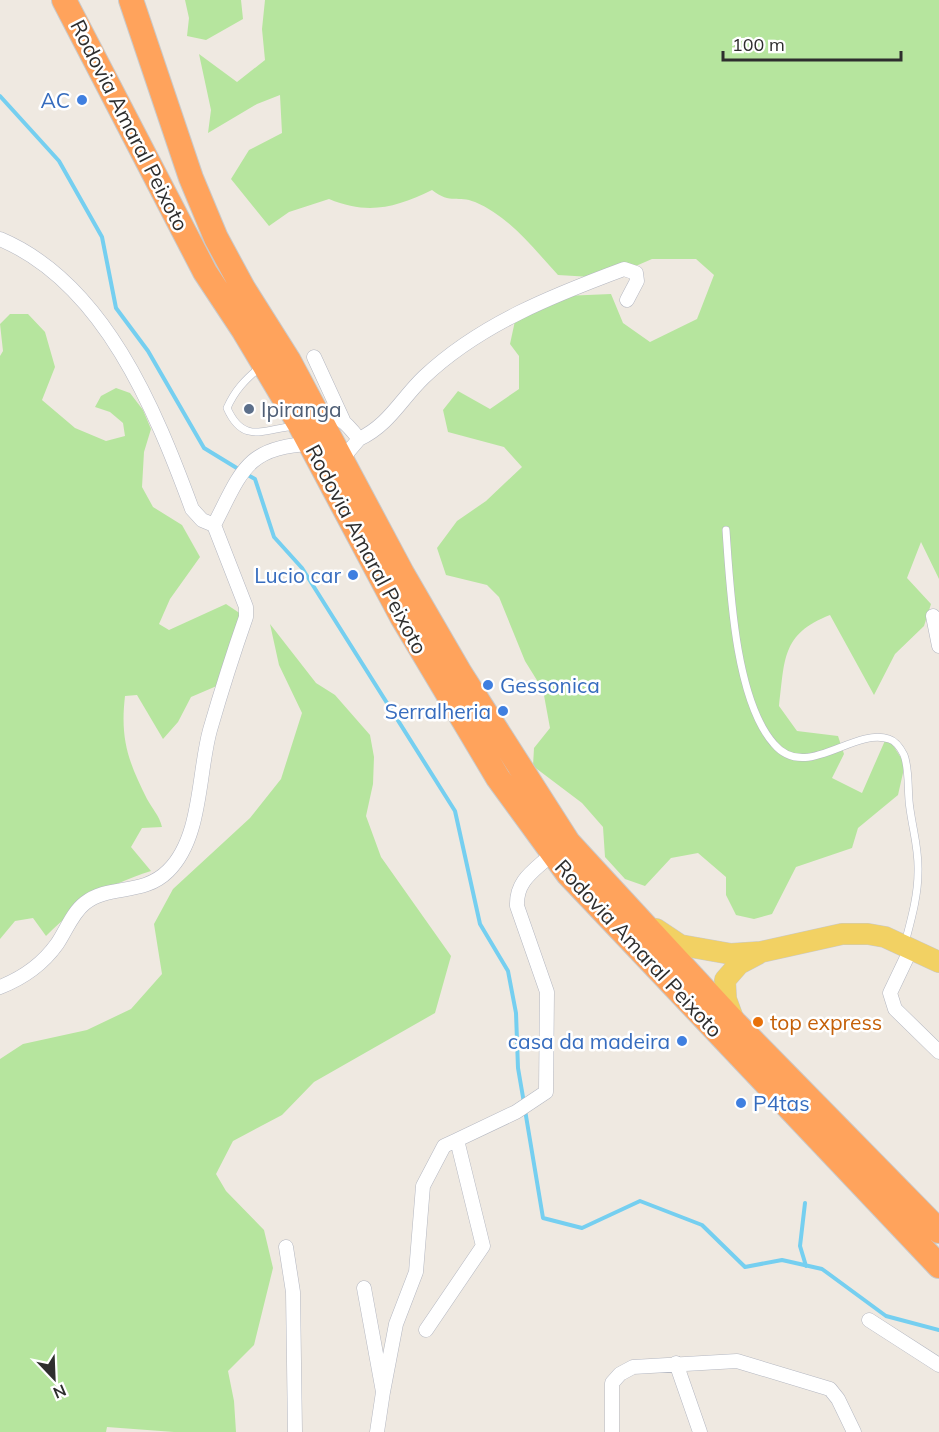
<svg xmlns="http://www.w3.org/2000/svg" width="939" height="1432" viewBox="0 0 939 1432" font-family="Mulish,sans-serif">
	<rect width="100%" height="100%" fill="#efe9e1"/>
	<path fill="#b6e59e" d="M185 0H241L243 19 206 40 187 36 189 18Z
		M265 0H939V579L921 542 907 578 931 604 924 626 895 654 874 695 830 615C781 634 785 660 779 706L797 731 838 736 844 754 832 778 862 793 887 736 905 764 898 795 858 828 852 848 796 867 772 914 754 919 736 915 726 895V877L698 853 671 858 645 886 625 879 605 857 603 827 582 803 533 766 534 748 550 728 543 690 525 661 499 597 487 585 446 575 437 548 457 521 486 501 522 467 504 447 448 432 443 410 458 391 490 409 519 389V356L510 344 518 307 540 297 611 294 623 323 650 342 697 319 714 275 696 259H652L608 278 558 275C533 248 510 217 475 202 458 195 451 205 432 190 395 208 368 215 329 199L289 212 269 226 231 179 249 150 282 133 280 95 257 104 208 133 211 110 199 54 237 82 265 60 262 29Z
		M10 314H28L45 332 55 367 42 400 75 428 106 441 125 436 123 423 110 412 95 407 101 396 116 388 130 393 143 410 151 429 144 452 142 487 153 507 182 525 200 557 170 599 159 624 169 630 226 604 244 616 219 685 191 697 178 722 163 739 137 695 125 696C120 739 128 761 147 799 153 810 159 815 162 827L142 828 131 847 151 871C104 886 81 902 46 936L33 918 15 921 0 939V356L3 351 0 324Z
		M270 624 316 683 335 695 370 735 374 757 373 784 366 816 381 857 451 956 435 1013 314 1082 282 1115 233 1141 216 1174 226 1191 264 1230 273 1268 254 1345 228 1371 234 1401 236 1432H174L107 1427 106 1432H0V1059L23 1044 87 1030 131 1009 162 974 154 924 173 889 250 818 281 779 302 713 279 665Z"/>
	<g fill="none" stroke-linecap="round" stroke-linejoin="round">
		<path stroke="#75cff0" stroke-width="4" d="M0 96 59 161 102 237 116 308 148 351 204 448 240 470
			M246 474 255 479 274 537 302 568 455 811 480 924 508 971 516 1013 518 1068 524 1103
			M525 1110 543 1218 582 1228 640 1201 702 1225 745 1267 782 1260 822 1269 886 1316 939 1330
			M805 1203 800 1246 806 1266"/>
		<defs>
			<path id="lane" d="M259 368C245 380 235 390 227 408 243 444 262 430 294 426
				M726 530C730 588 735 700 774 744 806 782 853 727 889 739 896 741 901 749 904 755 910 771 907 792 910 809 913 831 919 850 918 872 918 896 911 920 905 943"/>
			<path id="street" d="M0 239C104 283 155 409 192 509L202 520 214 525 246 607V617C233 654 221 692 210 730 198 773 202 838 168 871 143 896 109 884 85 903 72 913 66 931 57 944 42 965 23 978 0 987
				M314 357 343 420
				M319 416C340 414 347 424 359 439L342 459
				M359 439C389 425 401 399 424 377 480 324 554 295 624 269L636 273 637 281 627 300
				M214 525C241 473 246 446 311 444
				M933 616 939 646
				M911 949 890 993 895 1009 939 1052
				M457 1140 516 1112 546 1092 547 992 517 906C516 880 534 871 552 854
				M286 1247 293 1292 295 1432
				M364 1288 383 1392 377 1432
				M869 1320 939 1365
				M676 1363 700 1432
				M383 1392 396 1324 416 1272 423 1186 444 1146 457 1140 483 1246 426 1330
				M612 1432V1383L620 1374 633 1367 737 1361 830 1389 838 1399 854 1432"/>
			<path id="primary" d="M656 929 680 945 731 954 761 952 842 934H868L885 937 939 962
				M734 1021 726 999 725 980 739 964 758 954"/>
			<path id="highway" d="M64 0 205 272 244 331 300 425 402 617 498 778 568 874 939 1266
				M131 0 191 178 216 238 243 288 289 361 402 573 460 673 568 842 591 867 735 1023 939 1231"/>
		</defs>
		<use href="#lane" stroke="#b4b7c1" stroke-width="8"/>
		<use href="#street" stroke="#b4b7c1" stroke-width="15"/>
		<use href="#primary" stroke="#c9c9c9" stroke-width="22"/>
		<use href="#highway" stroke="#c9c9c9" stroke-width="26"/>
		<use href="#lane" stroke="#fff" stroke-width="7"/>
		<use href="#street" stroke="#fff" stroke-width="14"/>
		<use href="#primary" stroke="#f2d163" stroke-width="21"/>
		<use href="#highway" stroke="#ffa35c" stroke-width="24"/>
	</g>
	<g fill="#3f7fe0" stroke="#fff" stroke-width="2">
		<circle cx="82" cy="100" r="6"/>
		<circle cx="353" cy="575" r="6"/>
		<circle cx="488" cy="685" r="6"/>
		<circle cx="503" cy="711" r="6"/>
		<circle cx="682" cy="1041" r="6"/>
		<circle cx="741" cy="1103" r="6"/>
	</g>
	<circle fill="#5c6f8a" stroke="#fff" stroke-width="2" cx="249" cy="409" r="6"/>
	<circle fill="#e8710a" stroke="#fff" stroke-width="2" cx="758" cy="1022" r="6"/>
	<g text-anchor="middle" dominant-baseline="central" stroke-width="5" stroke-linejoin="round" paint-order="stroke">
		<g font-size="21" fill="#366cbe" stroke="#fff" text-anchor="end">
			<text x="70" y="100">AC</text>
			<text x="341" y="575">Lucio car</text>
			<text x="500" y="685" text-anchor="start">Gessonica</text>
			<text x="491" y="711">Serralheria</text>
			<text x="670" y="1041">casa da madeira</text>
			<text x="753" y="1103" text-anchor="start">P4tas</text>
		</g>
		<g font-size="21" fill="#2e2e2e" stroke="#fff">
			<text transform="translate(130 125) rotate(63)">Rodovia Amaral Peixoto</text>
			<text transform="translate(367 549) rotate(62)">Rodovia Amaral Peixoto</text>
			<text transform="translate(639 948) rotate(47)">Rodovia Amaral Peixoto</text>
		</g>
		<g font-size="21" fill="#4e5e75" stroke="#fff" text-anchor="start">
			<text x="261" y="409">Ipiranga</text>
		</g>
		<g font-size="21" fill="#c56008" stroke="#fff" text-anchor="start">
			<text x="770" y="1022">top express</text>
		</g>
	</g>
	<g transform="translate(54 1378) rotate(157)" stroke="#ffffff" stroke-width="4.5" paint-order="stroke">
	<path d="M0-4.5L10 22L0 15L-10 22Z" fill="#2e2e2e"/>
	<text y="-9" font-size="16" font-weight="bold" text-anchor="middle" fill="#2e2e2e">N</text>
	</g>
	<path d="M723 51v9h178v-9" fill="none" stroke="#2e2e2e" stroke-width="3"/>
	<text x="732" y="51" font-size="18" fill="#2e2e2e" stroke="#ffffff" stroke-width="4.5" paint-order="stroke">100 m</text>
</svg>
